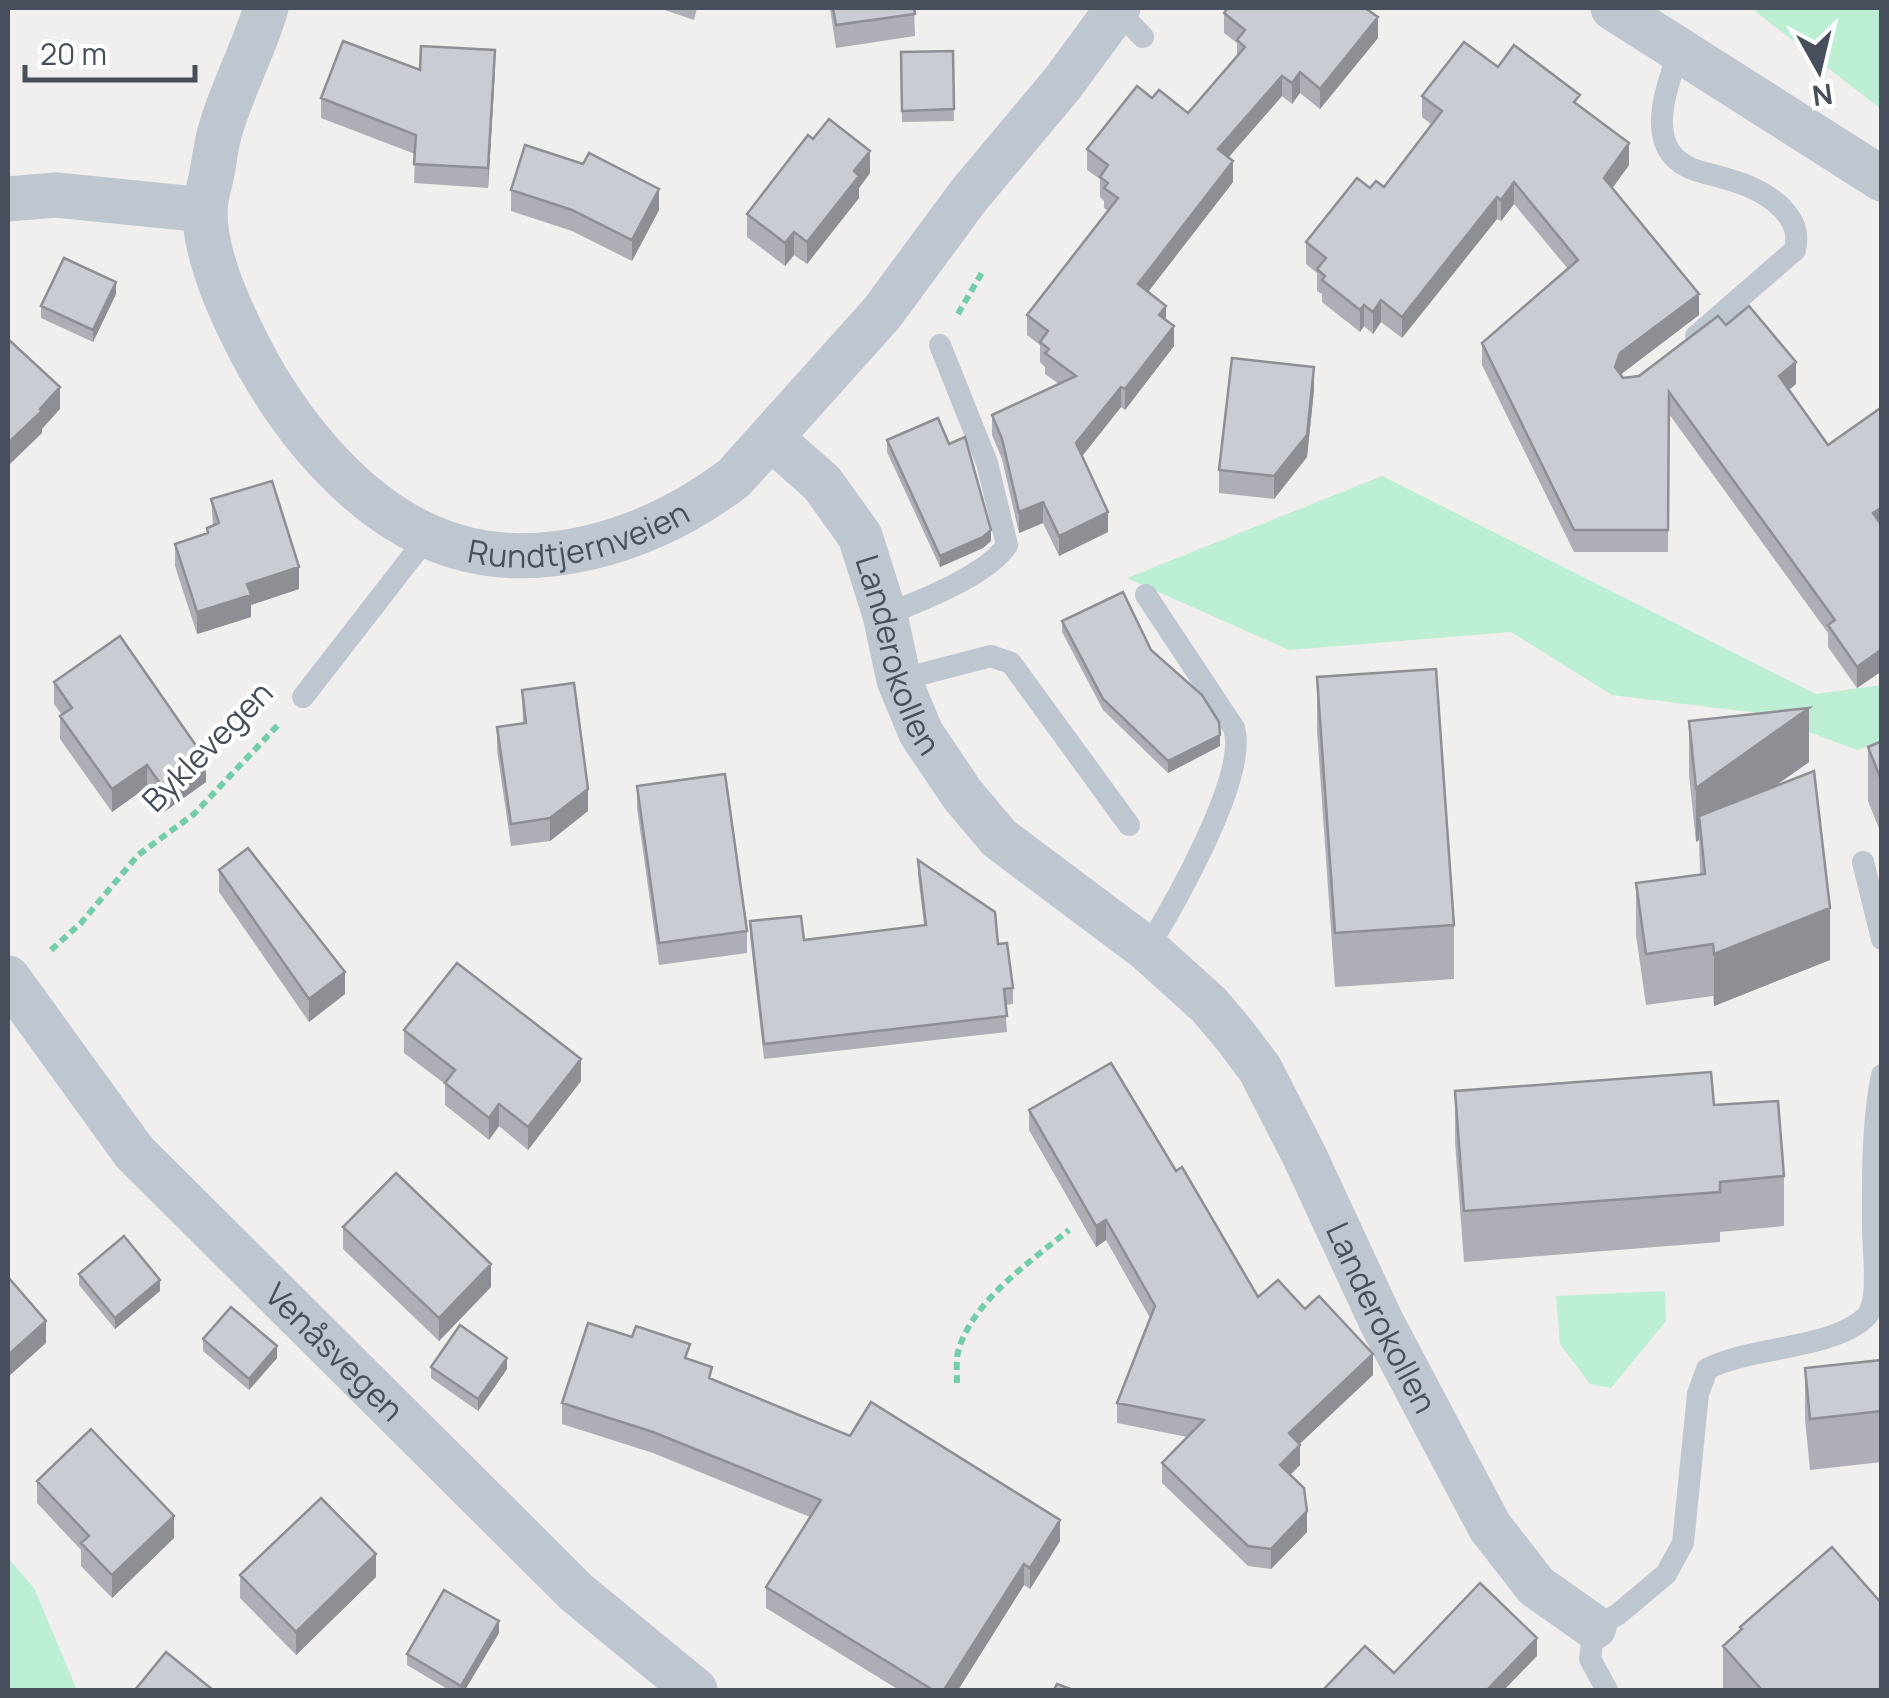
<svg xmlns="http://www.w3.org/2000/svg" width="1889" height="1698" viewBox="0 0 1889 1698" font-family="Manrope,sans-serif">
	<rect width="100%" height="100%" fill="#f1eeee"/>
	<path fill="#bcefd4" d="M1751 8H1881V109Z
		M1382 476 1816 694 1881 685V741L1857 750 1758 713 1612 695 1511 632 1289 650 1127 578Z
		M1665 1291 1666 1321 1611 1388 1590 1384 1560 1344 1556 1296Z
		M8 1558 34 1588 77 1690H8Z"/>
	<g fill="none" stroke-linecap="round" stroke-linejoin="round">
		<path stroke="#74cda9" stroke-width="6" stroke-dasharray="8 5" stroke-linecap="butt" d="M958 314 984 269
			M51 950 81 923 138 855 194 814 279 724
			M957 1383C957 1373 956 1361 958 1352 971 1302 1031 1261 1069 1230"/>
		<path stroke="#bec7d0" stroke-width="22" d="M1116 9 1143 37
			M1680 50C1666 88 1640 153 1698 171 1729 180 1757 184 1782 208 1794 221 1799 232 1795 250L1696 336
			M1146 595 1234 728C1249 775 1173 907 1147 949
			M885 615C918 602 988 575 1007 545L987 463 940 345
			M899 680 991 656 1011 663 1129 825
			M303 697 428 536
			M1863 862 1882 939
			M1607 1690 1590 1659 1594 1627 1617 1615 1666 1574 1683 1543 1698 1394 1707 1369C1750 1347 1824 1349 1860 1322 1864 1319 1868 1316 1870 1311 1879 1292 1873 1249 1873 1227 1873 1177 1872 1124 1882 1075"/>
		<g stroke="#bec7d0" stroke-width="45">
			<path id="s1" d="M266 8C254 49 233 87 221 128 216 143 215 158 212 173 210 185 205 198 205 210 204 259 236 324 259 366 297 433 356 504 428 536 530 582 651 541 734 478L882 313 969 195 1062 84 1118 8"/>
			<path d="M1613 8 1882 179"/>
			<path d="M8 199 56 195 205 210"/>
			<path id="s2" d="M771 438 822 483 860 536 885 615 899 680 921 733 962 794 999 838 1147 949 1209 1005 1236 1037 1260 1069 1305 1157 1381 1321 1490 1527 1536 1586 1594 1627"/>
			<path id="s3" d="M8 978 134 1152 576 1592 695 1690"/>
		</g>
	</g>
	<path fill="#aeafb6" d="M659 8H697L694 20Z
		M830 8H914L915 36 836 48Z
		M1224 13 1378 38 1320 109 1300 93 1292 104 1282 96 1229 157 1233 182 1148 292 1166 320 1174 346 1125 410 1121 407 1082 456 1108 532 1059 556 1043 523 1019 533 1002 459 992 435V415L1059 384 1045 374V367L1040 362V345L1027 335V315L1108 211 1104 208V201L1100 197V179L1087 170V149L1152 98 1188 113 1237 57V43L1224 33Z
		M953 51 954 121 902 122 901 52Z
		M1498 67 1580 106 1629 165 1612 188 1699 315 1621 374 1623 378 1639 376 1726 325 1796 384 1788 390 1828 445 1882 407V671L1857 688 1828 647V633L1669 414 1668 552H1574L1482 365V343L1568 269 1514 204 1501 221 1497 219 1402 338 1381 322 1373 334 1364 326 1360 332 1322 302V294L1317 291V273L1306 264V242L1370 188 1384 187 1432 125 1422 117V96Z
		M420 70H495L488 188 414 183 415 154 321 118V98Z
		M870 173 859 188V198L807 264 794 255 785 266 747 237V214Z
		M511 190 659 210 632 261 572 231 511 211Z
		M116 294 93 342 41 318V306Z
		M1314 390 1307 457 1274 499 1219 493V470Z
		M887 440 949 444 991 541 983 548 940 567 887 452Z
		M211 499 299 589 251 605V617L197 634 175 566V544L207 534V528L213 525Z
		M1062 621 1151 650 1220 746 1168 773 1103 710 1062 632Z
		M1317 677 1454 925V979L1335 987 1317 731Z
		M54 682 206 782 164 812 147 787 112 812 60 739V716L62 715 54 704Z
		M522 690 588 811 550 841 511 846 497 750V727L523 724Z
		M1689 721 1809 762 1774 786 1830 960 1714 1006 1713 996 1646 1005 1636 935V883L1700 874 1699 840 1696 842 1689 775Z
		M1882 741V836L1868 801V747Z
		M637 786 747 931V953L659 965 637 808Z
		M918 860 998 944 1013 988V1004L1005 1005 1007 1032 764 1059 750 936V921L804 940 924 925 918 875Z
		M219 870 345 994 309 1022 219 892Z
		M404 1030 581 1081 528 1150 499 1126 489 1140 445 1105V1084L404 1053Z
		M1455 1091 1714 1105 1784 1176V1226L1720 1232V1242L1464 1262 1455 1142Z
		M1029 1110 1176 1171 1258 1297 1305 1309 1373 1375 1299 1444 1300 1465 1290 1475 1307 1532 1271 1569 1248 1566 1162 1483V1463L1187 1437 1117 1423V1403L1150 1318 1106 1240 1096 1247 1029 1130Z
		M343 1227 491 1287 439 1341 343 1249Z
		M79 1274 160 1291 115 1329 79 1285Z
		M203 1339 277 1358 249 1390 203 1351Z
		M690 1360 712 1380 1060 1541 1030 1589 1024 1585 958 1690H899L766 1608V1587L810 1517 653 1453 562 1424V1403Z
		M1882 1360V1462L1810 1470 1805 1419V1368Z
		M431 1367 507 1369 478 1411 431 1378Z
		M37 1481 174 1538 112 1598 81 1566V1550L37 1503Z
		M240 1575 376 1577 296 1655 240 1598Z
		M1740 1627 1882 1690H1723V1646L1740 1632Z
		M499 1633 465 1690H449L407 1665V1654Z"/>
	<path fill="#8d8f94" d="M1378 17V38L1320 109V89Z
		M495 50V70L488 188V168Z
		M1300 72V93L1292 104V83Z
		M1282 76V96L1218 169V149Z
		M1629 143V165L1604 200V178Z
		M870 151V173L859 188V198L807 264V242L854 171Z
		M1233 161V182L1138 305V284Z
		M1514 182V204L1501 221V200Z
		M659 189V210L632 261V240Z
		M1497 197V219L1402 338V317Z
		M794 232V255L785 266V243Z
		M116 282V294L93 342V330Z
		M1699 294V315L1620 375 1615 367 1620 353Z
		M1381 300V322L1373 334V312Z
		M1364 305V326L1360 332V310Z
		M1166 306V326L1159 315Z
		M1174 326V346L1125 410V389Z
		M1796 362V384L1779 398V376Z
		M1314 367V390L1307 457 1274 499V476Z
		M60 387V409L42 429V433L8 466V443Z
		M1121 387V407L1076 464V443Z
		M1043 502V523L1019 533V512Z
		M1882 507V528L1873 513Z
		M1108 512V532L1059 556V536Z
		M991 530V541L983 548 940 567V556Z
		M299 567V589L251 605V617L197 634V612L247 584Z
		M1882 649V671L1857 688V667Z
		M1809 708V762L1701 839 1699 816V840L1696 842V788Z
		M1220 735V746L1168 773V761Z
		M206 760V782L164 812V789Z
		M147 765V787L112 812V789Z
		M588 789V811L550 841V818Z
		M1830 908V960L1714 1006V954Z
		M345 972V994L309 1022V999Z
		M581 1059V1081L528 1150V1127Z
		M499 1104V1126L489 1140V1118Z
		M1106 1220V1240L1096 1247V1226Z
		M491 1264V1287L439 1341V1318Z
		M160 1280V1291L115 1329V1318Z
		M46 1321V1343L8 1377V1355Z
		M277 1346V1358L249 1390V1379Z
		M1373 1354V1375L1289 1454V1433Z
		M507 1358V1369L478 1411V1399Z
		M1300 1445V1465L1280 1485V1465Z
		M1307 1511V1532L1271 1569V1549Z
		M174 1516V1538L112 1598V1575Z
		M1060 1520V1541L1030 1589V1568Z
		M376 1554V1577L296 1655V1632Z
		M1024 1564V1585L958 1690H944Z
		M499 1621V1633L465 1690H461V1686Z
		M1537 1638V1656L1504 1690H1487Z"/>
	<path fill="#caccd4" stroke="#8d8f94" stroke-width="2.5" d="M833 8H914L915 14 836 25Z
		M1228 8H1365L1378 17 1320 89 1300 72 1292 83 1282 76 1218 149 1233 161 1138 284 1166 306 1159 315 1174 326 1125 389 1121 387 1076 443 1108 512 1059 536 1043 502 1019 512 1002 439 992 415 1076 376 1045 353 1049 349 1040 342 1048 331 1027 315 1118 198 1104 188 1108 183 1100 177 1108 165 1087 149 1137 86 1152 98 1159 90 1188 113 1245 47 1237 40 1245 30 1224 13Z
		M343 41 420 70 421 46 495 50 488 168 414 164 416 135 321 98Z
		M1464 42 1498 67 1514 45 1580 95 1574 102 1629 143 1604 178 1699 294 1620 353 1615 367 1623 378 1639 376 1718 316 1726 325 1749 306 1796 362 1779 376 1828 445 1882 407V507L1873 513 1882 526V649L1857 667 1828 625 1835 620 1669 392 1668 530H1574L1482 343 1578 260 1514 182 1501 200 1497 197 1402 317 1381 300 1373 312 1364 305 1360 310 1322 280 1325 276 1317 269 1326 258 1306 242 1357 178 1370 188 1376 181 1384 187 1442 111 1422 96Z
		M953 51 954 109 902 111 901 52Z
		M829 119 870 151 854 171 859 176 807 242 794 232 785 243 747 214 808 135 813 139Z
		M525 145 583 164 589 153 659 189 632 240 572 210 511 190Z
		M64 258 116 282 93 330 41 306Z
		M8 339 60 387 40 409 42 411 8 443Z
		M1232 358 1314 367 1307 435 1274 476 1219 470Z
		M938 418 949 444 965 437 991 530 983 537 940 556 887 440Z
		M272 481 299 567 247 584 251 595 197 612 175 544 208 533 207 528 219 523 211 499Z
		M1123 592 1151 650 1202 695 1219 722 1220 735 1168 761 1103 699 1062 621Z
		M120 636 206 760 164 789 147 765 112 789 60 716 72 708 54 682Z
		M1436 669 1454 925 1335 933 1317 677Z
		M574 683 588 789 550 818 511 824 497 727 526 723 522 690Z
		M1809 708 1696 788 1689 721Z
		M1882 741V782L1868 747Z
		M1814 771 1830 908 1714 954 1713 944 1646 954 1636 883 1705 874 1699 816Z
		M725 774 747 931 659 943 637 786Z
		M248 848 345 972 309 999 219 870Z
		M918 860 995 912 998 944 1007 943 1013 988 1004 989 1007 1016 764 1044 750 921 801 916 804 940 926 925Z
		M457 963 581 1059 528 1127 499 1104 489 1118 445 1083 455 1070 404 1030Z
		M1111 1063 1176 1171 1182 1167 1258 1297 1278 1280 1305 1309 1319 1296 1373 1354 1289 1433 1300 1445 1280 1465 1304 1488 1307 1511 1271 1549 1248 1546 1162 1463 1204 1420 1117 1403 1155 1306 1106 1220 1096 1226 1029 1110Z
		M1711 1072 1714 1105 1778 1101 1784 1176 1720 1182V1192L1464 1211 1455 1091Z
		M396 1173 491 1264 439 1318 343 1227Z
		M124 1236 160 1280 115 1318 79 1274Z
		M8 1277 46 1321 8 1355Z
		M231 1307 277 1346 249 1379 203 1339Z
		M588 1323 632 1337 636 1326 690 1344 685 1358 712 1367 709 1378 850 1436 871 1402 1060 1520 1030 1568 1024 1564 944 1690H933L766 1587 821 1500 653 1432 562 1403Z
		M460 1325 507 1358 478 1399 431 1367Z
		M1882 1360V1411L1810 1419 1805 1368Z
		M91 1429 174 1516 112 1575 81 1543 89 1536 37 1481Z
		M321 1498 376 1554 296 1632 240 1575Z
		M1832 1547 1882 1604V1690H1762L1723 1646 1742 1629 1740 1627Z
		M1480 1583 1537 1638 1487 1690H1323L1365 1646 1394 1673Z
		M444 1590 499 1621 461 1686 407 1654Z
		M166 1652 213 1690H135Z
		M1057 1684 1073 1690H1054Z"/>
	<g text-anchor="middle" dominant-baseline="central" stroke-width="8" stroke-linejoin="round" paint-order="stroke">
		<g font-size="32" fill="#464f5b" stroke="#fff">
			<text stroke="none"><textPath href="#s1" startOffset="778">Rundtjernveien</textPath></text>
			<text stroke="none"><textPath href="#s2" startOffset="258">Landerokollen</textPath></text>
			<text transform="translate(207 746) rotate(-45)">Byklevegen</text>
			<text stroke="none"><textPath href="#s2" startOffset="1098">Landerokollen</textPath></text>
			<text stroke="none"><textPath href="#s3" startOffset="498">Venåsvegen</textPath></text>
		</g>
	</g>
	<rect width="1889" height="1698" fill="none" stroke="#464f5b" stroke-width="20"/>
	<g transform="translate(1819 70) rotate(172)" stroke="#ffffff" stroke-width="8" paint-order="stroke">
	<path d="M0-8L18 38L0 25L-18 38Z" fill="#464f5b"/>
	<text y="-15" font-size="28" font-weight="bold" text-anchor="middle" fill="#464f5b">N</text>
	</g>
	<path d="M25 65v15h170v-15" fill="none" stroke="#464f5b" stroke-width="5"/>
	<text x="40" y="65" font-size="30" fill="#464f5b" stroke="#ffffff" stroke-width="8" paint-order="stroke">20 m</text>
</svg>
